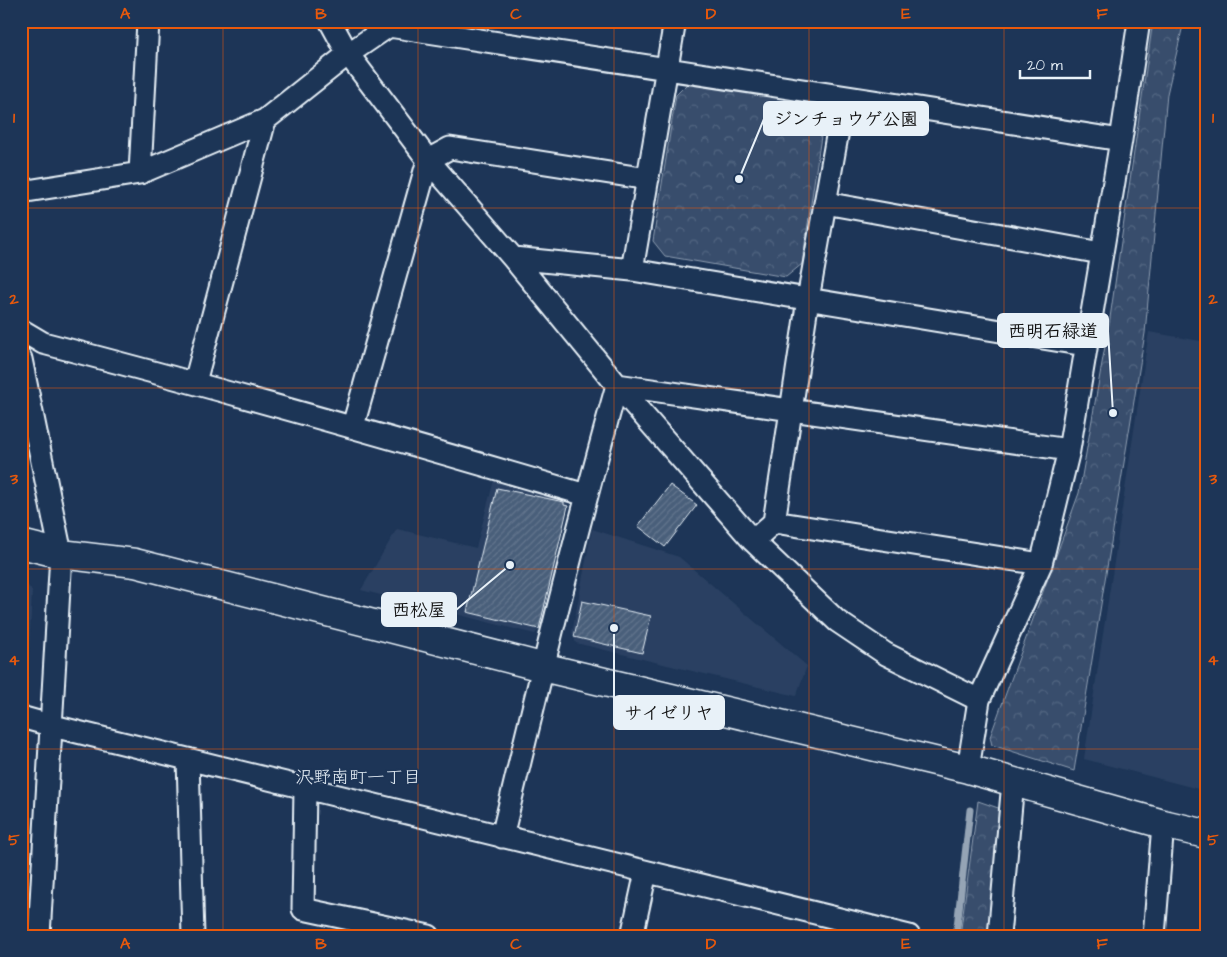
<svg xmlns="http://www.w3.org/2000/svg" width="1227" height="957" viewBox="0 0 1227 957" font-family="'Architects Daughter','Klee One',sans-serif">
	<defs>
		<pattern id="park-crowns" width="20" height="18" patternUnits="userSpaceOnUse" patternTransform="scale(1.25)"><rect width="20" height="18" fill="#374d6c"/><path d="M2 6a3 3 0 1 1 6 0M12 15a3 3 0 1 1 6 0" fill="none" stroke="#546782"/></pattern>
		<pattern id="building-hatch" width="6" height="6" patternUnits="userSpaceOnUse" patternTransform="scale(1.25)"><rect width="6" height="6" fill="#495e7a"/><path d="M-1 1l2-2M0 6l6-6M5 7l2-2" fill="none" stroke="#63768e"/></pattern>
	</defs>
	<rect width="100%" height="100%" fill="#1d3557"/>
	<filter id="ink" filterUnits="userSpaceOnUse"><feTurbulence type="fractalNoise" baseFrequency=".02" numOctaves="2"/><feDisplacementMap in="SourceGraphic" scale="10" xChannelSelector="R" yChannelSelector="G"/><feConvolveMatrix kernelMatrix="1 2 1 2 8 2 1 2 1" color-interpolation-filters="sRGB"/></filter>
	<g filter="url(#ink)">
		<path fill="#2a4162" d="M1149 332 1206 342V791L1084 759Z
			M494 480 563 500 568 505 540 628 535 634 361 590 397 529 476 548Z
			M592 529 679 557 807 666 796 696 576 643 572 633Z
			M21 577 32 591 27 693 21 700Z"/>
		<path fill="url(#park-crowns)" stroke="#909fb2" d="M1153 21H1184L1167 94 1145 333 1074 771 992 745 990 737 1079 493 1110 318Z
			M690 81 809 97 824 116 802 264 786 277 665 256 653 241 676 95Z
			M978 801 1004 810 990 936H960Z"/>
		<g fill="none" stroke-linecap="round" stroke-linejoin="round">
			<path stroke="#95a4b5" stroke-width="7" d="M956 936 970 810"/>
		</g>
		<path fill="url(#building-hatch)" stroke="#e8f1f8" d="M670 485 697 505 665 547 638 526Z
			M497 488 564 502V505L568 506 539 629 467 612Z
			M582 601 651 616 642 653 574 637Z"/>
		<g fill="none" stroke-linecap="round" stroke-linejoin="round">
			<defs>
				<path id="minor" d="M330 21 348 54 428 160 513 258 617 385 753 541 837 621 886 654 979 700
					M675 21 632 270 1085 345
					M140 173 148 21
					M21 192 140 173 265 120 348 54 389 26C633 62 877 102 1121 140
					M825 203 1101 253
					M513 258 632 270
					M21 330 43 343C225 390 406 442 586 495
					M21 359 61 554 39 936
					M195 382 265 120
					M353 426 428 160 450 148 648 179
					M774 522 1041 564
					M753 541 774 522 808 299 844 97
					M21 717 53 726 909 936
					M188 759 193 936
					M968 769 979 700 1041 564 1069 450 1121 140 1139 21
					M305 788 303 909 429 936
					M502 837C538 685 575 535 617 385L1069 450
					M632 936 646 872
					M999 936 1013 782
					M1154 936 1163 824"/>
				<path id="tertiary" d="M21 544 61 554 135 563 542 667 968 769 1163 824 1206 834"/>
			</defs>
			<use href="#minor" stroke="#e8f1f8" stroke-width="25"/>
			<use href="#tertiary" stroke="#e8f1f8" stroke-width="31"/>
			<use href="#minor" stroke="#1d3557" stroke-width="21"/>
			<use href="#tertiary" stroke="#1d3557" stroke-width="28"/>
		</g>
	</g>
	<path fill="none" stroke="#e8590c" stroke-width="1" stroke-opacity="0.55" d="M223 21V936M418 21V936M614 21V936M809 21V936M1004 21V936M21 208H1206M21 388H1206M21 569H1206M21 749H1206"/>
	<g text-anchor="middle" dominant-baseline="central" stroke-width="4" stroke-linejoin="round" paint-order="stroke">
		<g font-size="18" fill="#e8f1f8" stroke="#1d3557">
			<text x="358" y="777">沢野南町一丁目</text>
		</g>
	</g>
	<path fill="none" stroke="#e8f1f8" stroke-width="2" d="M739 179L764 119M1113 413L1108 331M510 565L456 610M614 628L614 712"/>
	<g fill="#e8f1f8" stroke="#1d3557" stroke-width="2">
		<circle cx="739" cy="179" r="5"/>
		<circle cx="1113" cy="413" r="5"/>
		<circle cx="510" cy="565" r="5"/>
		<circle cx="614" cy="628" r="5"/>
	</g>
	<g fill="#e8f1f8" stroke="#e8f1f8" stroke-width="2">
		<rect x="764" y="102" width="164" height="33" rx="5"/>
		<rect x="998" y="314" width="110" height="33" rx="5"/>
		<rect x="382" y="593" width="74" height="33" rx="5"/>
		<rect x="614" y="696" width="110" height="33" rx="5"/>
	</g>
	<g font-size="18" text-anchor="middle" font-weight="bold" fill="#111">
		<text x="846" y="125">ジンチョウゲ公園</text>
		<text x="1053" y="337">西明石緑道</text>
		<text x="419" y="616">西松屋</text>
		<text x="669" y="719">サイゼリヤ</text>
	</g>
	<rect width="1227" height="957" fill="none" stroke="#1d3557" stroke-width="55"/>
	<path d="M1020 70v8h70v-8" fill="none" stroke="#e8f1f8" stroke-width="2.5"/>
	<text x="1027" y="70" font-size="15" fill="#e8f1f8" stroke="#1d3557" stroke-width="4" paint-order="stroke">20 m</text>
	<rect x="28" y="28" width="1172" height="902" fill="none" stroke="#e8590c" stroke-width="2"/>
	<g font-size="16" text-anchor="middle" font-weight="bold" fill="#e8590c">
		<text x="125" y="19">A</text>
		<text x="321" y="19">B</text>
		<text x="516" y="19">C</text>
		<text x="711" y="19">D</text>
		<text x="906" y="19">E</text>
		<text x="1102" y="19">F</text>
		<text x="14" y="123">1</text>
		<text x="1213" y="123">1</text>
		<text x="14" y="304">2</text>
		<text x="1213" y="304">2</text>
		<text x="14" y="484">3</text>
		<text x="1213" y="484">3</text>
		<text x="14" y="665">4</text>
		<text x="1213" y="665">4</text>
		<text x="14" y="845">5</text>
		<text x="1213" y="845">5</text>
		<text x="125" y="949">A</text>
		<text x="321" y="949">B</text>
		<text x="516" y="949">C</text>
		<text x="711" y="949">D</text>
		<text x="906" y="949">E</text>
		<text x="1102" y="949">F</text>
	</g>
</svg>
